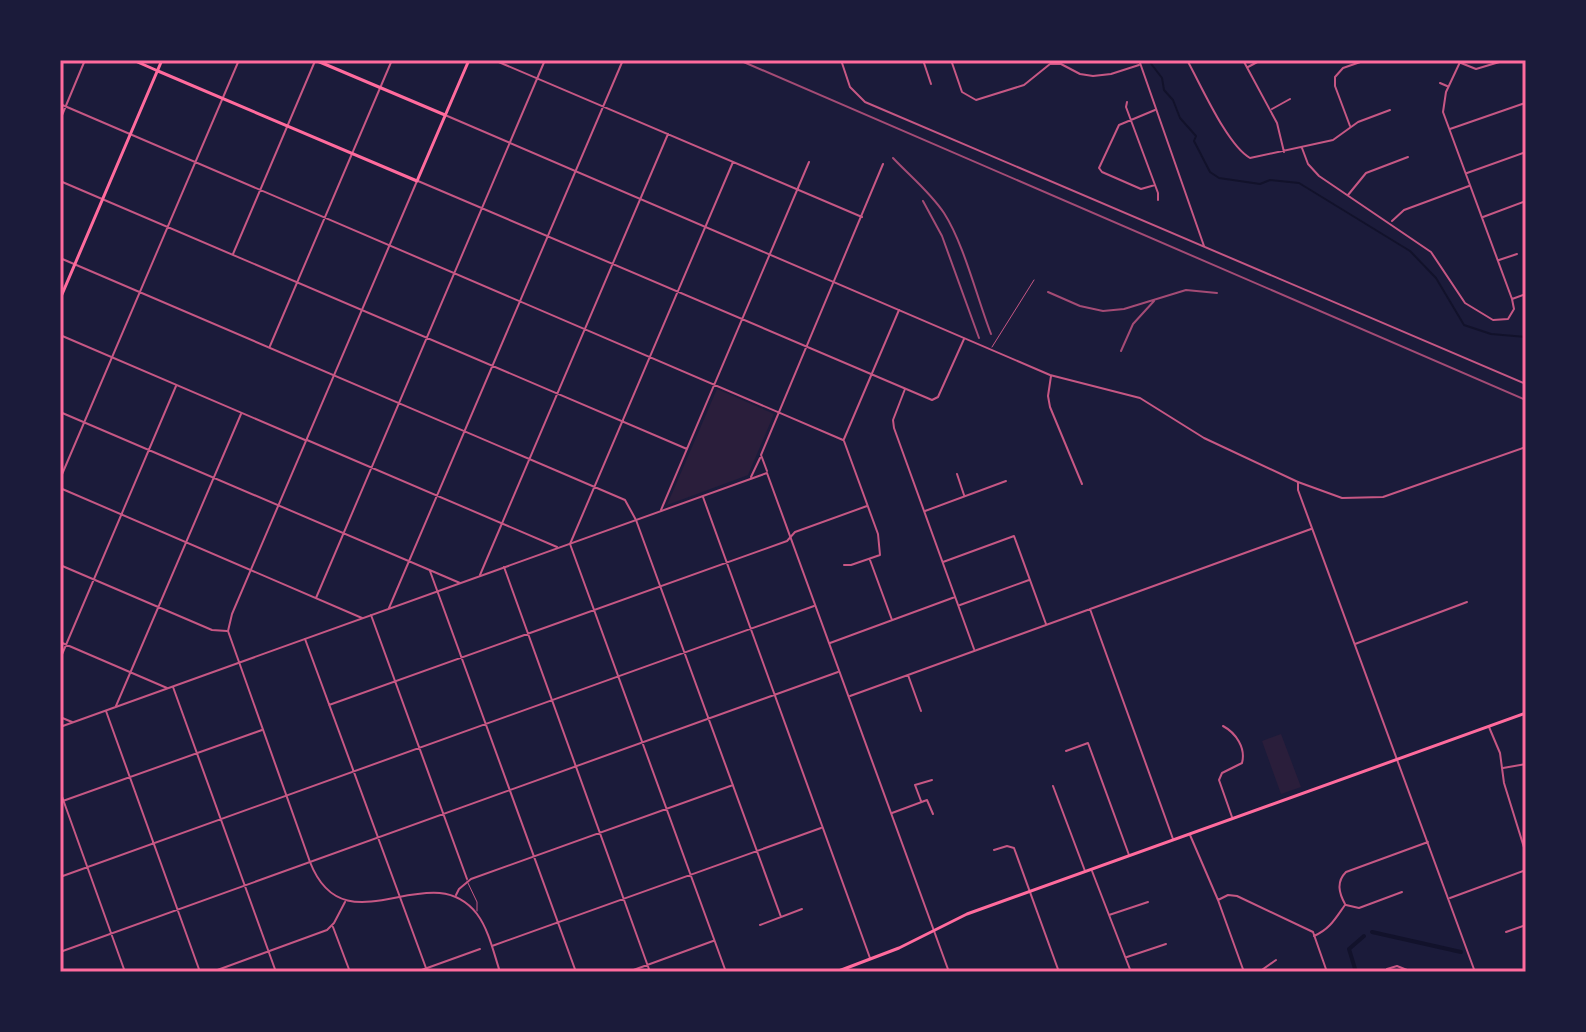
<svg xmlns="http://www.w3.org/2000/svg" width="1586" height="1032" viewBox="0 0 1586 1032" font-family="'Exo 2',sans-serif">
	<rect width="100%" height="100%" fill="#1b1b3a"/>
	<path fill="#2a1e3b" d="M717 389 774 414 748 475 667 505Z
		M1281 734 1301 787 1281 794 1262 741Z"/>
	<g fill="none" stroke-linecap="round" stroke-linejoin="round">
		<path stroke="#12122b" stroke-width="2" d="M1149 61 1162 78 1164 90 1173 100 1180 118 1196 136 1194 141 1210 172 1219 178 1260 184 1270 180 1299 183 1410 251 1436 278 1464 325 1491 334 1526 337"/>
		<path stroke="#12122b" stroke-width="4" d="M1372 932 1461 952
			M1356 972 1349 949 1364 936"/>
		<path stroke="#c65784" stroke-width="1" d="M992 347 1034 280
			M467 881 477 902V911"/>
		<path stroke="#c65784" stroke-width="2" d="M494 60 862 217
			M923 60 931 84
			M951 60 962 92 976 100 1024 85 1050 64H1061L1080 74 1093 76 1111 74 1139 65
			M1187 60C1201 85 1227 145 1250 158L1333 140 1358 122 1390 110
			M1243 60 1277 123 1284 152
			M1461 63 1476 69 1506 60
			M1248 67 1261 60
			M1440 83 1447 86
			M1127 102 1126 107 1158 193V200
			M60 104 843 440
			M1272 109 1290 99
			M60 120 85 60
			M1350 126 1335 86V77L1343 68 1366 60
			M1450 129 1525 103
			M1302 148 1308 164 1319 176 1431 252 1465 303 1493 320 1508 319 1514 309 1512 299 1443 112 1446 92 1461 60
			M1467 173 1526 152
			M60 181 687 449
			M418 181 932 400 938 397 964 339
			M1155 185 1141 189 1102 172 1099 168 1119 125 1155 110
			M1348 195 1366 173 1408 157
			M1483 217 1526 201
			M1392 221 1404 210 1469 186
			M233 254 315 61
			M60 258 625 500 636 520 781 917
			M1499 260 1517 254
			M1512 299 1526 294
			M270 346 392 60
			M1051 376 1048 396 1050 407 1082 484
			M905 389 893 420 894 428 974 649
			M60 412 460 583
			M844 439 899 310
			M307 440 557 547
			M844 441 878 534 880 555 851 565H844
			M767 471 761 455 883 164
			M957 474 964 495
			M751 477 760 458
			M60 479 239 60
			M1298 482V490L1475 972
			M60 488 362 618
			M703 497 870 958
			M661 510 809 162
			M925 511 1006 481
			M870 560 892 620
			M943 562 1014 536 1046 624
			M60 565 212 630 227 631
			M504 567 650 972
			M430 571 576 972
			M480 575 668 134
			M316 598 545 60
			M960 605 1029 580
			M389 608 623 60
			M1090 609 1173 839
			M371 615 467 879
			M305 639 426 968
			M60 642 167 688
			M830 643 955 597
			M1355 644 1467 602
			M60 659 176 386
			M908 675 921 711
			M173 687 276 972
			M850 696 1311 529
			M329 705 787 541 795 532 867 506
			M116 706 241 414
			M106 711 200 972
			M60 717 72 722
			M1223 726C1236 733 1246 748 1242 763L1222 773 1219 780 1232 817
			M1489 727 1500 753 1504 783 1526 854
			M1066 751 1088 743 1129 855
			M1503 768 1526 764
			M1053 786 1085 871
			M60 791 125 972
			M921 801 915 785 932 780
			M60 802 262 730
			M892 813 927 800 933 814
			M1190 835 1218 900 1244 972
			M994 850 1007 846 1014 848 1059 972
			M1092 871 1131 972
			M60 877 814 606
			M456 895 459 889 471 879 733 785
			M1450 898 1526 870
			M1218 900 1228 895 1237 896 1313 932 1327 972
			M1345 904C1339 893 1336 882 1346 872L1428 842
			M1346 905 1359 908 1402 892
			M1109 915 1148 902
			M760 925 802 909
			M333 927 350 972
			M1506 932 1526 925
			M1314 936C1330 929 1335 919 1345 905
			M492 946 821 828
			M60 952 838 672
			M1127 957 1166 944
			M1387 969 1397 966 1412 972
			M212 972 327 930 334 923 345 902
			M416 972 480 949
			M628 972 713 941
			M726 972 570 544 733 162
			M1259 972 1276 960"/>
		<path stroke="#c65784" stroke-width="2" d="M841 60 850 87 865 102 1526 384
			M1139 60 1204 246
			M445 115 1050 375 1140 398 1204 438 1298 482 1342 498 1383 497 1526 447
			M417 181 232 614 228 631 310 862C345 952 430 853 477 914 489 930 494 954 500 972
			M60 335 305 440
			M60 727 767 473 949 972"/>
		<path stroke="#ff6b9d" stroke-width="3" d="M315 60 445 115
			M158 71 417 181 469 60
			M836 972 899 948 967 914 1526 713"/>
		<path stroke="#ff6b9d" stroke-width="3" d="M133 60 158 71
			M60 299 162 60"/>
		<path stroke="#a44b75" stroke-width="2" d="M739 60 1526 400
			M893 158C910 176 930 192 944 213 964 244 977 298 991 334
			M923 201 942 236 979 338
			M1048 292 1080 306 1103 311 1124 309 1186 290 1217 293
			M1121 351 1133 324 1154 301"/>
	</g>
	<rect width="1586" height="1032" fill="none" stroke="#1b1b3a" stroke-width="124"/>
	<rect x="62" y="62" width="1462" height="908" fill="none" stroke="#ff6b9d" stroke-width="3"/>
</svg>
